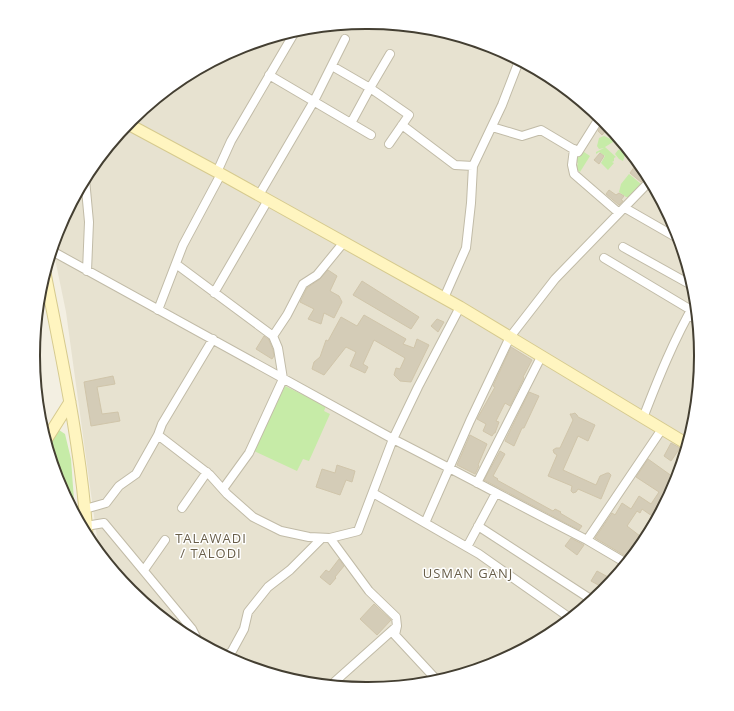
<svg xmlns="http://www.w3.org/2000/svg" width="734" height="711" viewBox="0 0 734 711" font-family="'Open Sans',sans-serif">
	<rect width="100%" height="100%" fill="#f3efe2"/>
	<path fill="#e7e2d0" d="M367 22 432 28 495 47 552 78 603 120 644 170 675 228 694 291 700 356 694 421 675 483 644 541 603 591 552 633 494 664 432 683 367 689 302 683 239 664 182 633 131 591 99 552 66 312 53 249 59 228 90 170 131 120 182 78 240 47 302 28Z"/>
	<path fill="#c6eba7" d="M604 136 611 139 615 138 613 142 605 147 616 157 614 158V161L612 162 614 163 608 170 601 163 605 156 599 152 596 154V152L604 148 599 149 597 146 599 138Z
		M625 147 627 149 623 161 619 159 615 154 618 150 624 149Z
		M581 150 590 156 580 172 576 169 578 163 574 161Z
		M629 174 641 184 648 177 649 179 630 197H626L619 192 621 184Z
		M285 386 326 406 324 411 330 414 309 461 303 459 297 471 254 451Z
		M59 430 65 434 71 459 75 514 59 483 47 445Z"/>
	<path fill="#d4ccb7" stroke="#d0c5aa" d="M604 121 609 127 602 135 598 131Z
		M600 153 604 156 599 164 594 160Z
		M635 166 647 176 641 182 630 173Z
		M609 190 616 195 619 193 624 196 621 200 623 201 619 205 606 194Z
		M328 270 337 276 330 291 339 296 342 302 334 318 324 313 321 324 308 319 314 309 300 302 307 288 320 279Z
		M362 281 419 317 411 329 353 295Z
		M364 315 406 339 403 344 414 348 417 339 429 345 411 382 400 381 394 375 396 368 400 369 405 358 374 340 363 364 368 367 365 373 350 366 356 352 346 347 324 375 312 369 314 362 320 357 326 340 328 341 341 317 357 326Z
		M437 319 444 322 438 332 431 326Z
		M264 336 269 340 273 350 274 356 272 359 256 349Z
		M511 347 532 360 523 377 524 378 510 406 505 403 496 421 499 422 495 433H494L492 436 483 431 486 424 477 419 495 387 493 386Z
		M113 376 115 384 97 387 102 414 118 412 120 421 91 426 84 382Z
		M529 392 539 396 524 428H522L514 446 505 441Z
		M575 413 577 415 578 417 595 425 588 441 578 436 563 470 596 485 600 476 607 473H609L611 475 601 499 578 489 576 492 573 493 571 491 572 486 548 476 557 455 554 453 553 450 556 448H560L573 420 570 414H572Z
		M470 435 487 444 478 465 479 466 475 474 457 465Z
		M671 443 680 448 671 461 664 456Z
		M500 451 505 454 493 476 498 479 497 480 553 511 555 509 561 512 560 513 582 526 579 530 484 480Z
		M648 459 676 479 654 510H656L658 507 661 509 646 537 641 533 652 516 642 509 640 513 637 511 627 526 640 536 629 551 627 557 595 538 612 513 615 515 622 503 631 509 639 496 651 504 659 492 636 477Z
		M337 465 355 471 352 482 346 480 340 495 316 487 322 469 335 473Z
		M571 538 584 545 577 555 565 546Z
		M339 559 344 566 335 577 336 578 330 585 320 577 326 570 329 572Z
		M597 571 608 577 602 587 591 581Z
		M374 604 391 620 377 635 360 619Z"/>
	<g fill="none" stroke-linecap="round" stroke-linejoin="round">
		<defs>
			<path id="street" d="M332 66 370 88 390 54
				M269 75 371 135
				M351 123 370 88 409 115 389 144
				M402 125 455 165 473 166
				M492 127 522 136 541 130 578 152 600 117
				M574 149 572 165 574 174 619 213
				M217 172 231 141 296 30
				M85 179 89 222 87 271
				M259 195 314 101 345 39
				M625 208 679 239
				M623 247 693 286
				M52 251 393 439C458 472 522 507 587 540L662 429
				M604 258 691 310
				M176 264 273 336 287 315 303 284 317 275 344 242
				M214 293 268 200
				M444 298 466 248 471 203 473 166 502 105 519 61
				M158 310 183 245 221 174
				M689 315 697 320
				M643 418C658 379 674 339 695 303
				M158 435 210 475 227 494 253 517 281 531 309 537 330 538 358 531 393 439 418 387 460 307
				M477 483 541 357
				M223 489 249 453 283 379 278 348 273 336
				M373 493 479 554 570 618
				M182 508 207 472
				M85 509 106 503 119 486 136 474 158 435 162 424 213 339
				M425 523 470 421 510 337 555 279 650 181
				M86 526 104 523 192 629 198 641
				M478 526 592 600
				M330 538 369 591 396 617 397 626 395 635 434 677 437 681
				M587 540 626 563
				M467 547 496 493
				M144 570 165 540
				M226 656 232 651 244 629 248 612 268 587 290 570 322 538
				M331 685 396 627"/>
			<path id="secondary" d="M128 124 221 174 460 307 687 444
				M45 273C62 360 81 447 87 535
				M46 440 70 402"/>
		</defs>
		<use href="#street" stroke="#c1bba7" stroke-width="10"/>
		<use href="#secondary" stroke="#d6ca8e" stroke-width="13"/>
		<use href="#street" stroke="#fff" stroke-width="8"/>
		<use href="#secondary" stroke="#fff5c0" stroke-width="11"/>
	</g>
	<g text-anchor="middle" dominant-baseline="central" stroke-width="3" stroke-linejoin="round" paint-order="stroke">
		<g font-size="13" letter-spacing="1" fill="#685e49" stroke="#fff">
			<text x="211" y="538">TALAWADI<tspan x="211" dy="15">/ TALODI</tspan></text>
			<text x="468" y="573">USMAN GANJ</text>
		</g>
	</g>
	<path d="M0 0H734V711H0ZM366 29H368A326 326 0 0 1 694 355V356A326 326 0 0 1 368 682H366A326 326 0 0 1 40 356V355A326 326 0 0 1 366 29Z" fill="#fff" fill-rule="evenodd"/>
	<path fill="none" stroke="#443f32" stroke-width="2" d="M366 29H368A326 326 0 0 1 694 355V356A326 326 0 0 1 368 682H366A326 326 0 0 1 40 356V355A326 326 0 0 1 366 29Z"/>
</svg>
